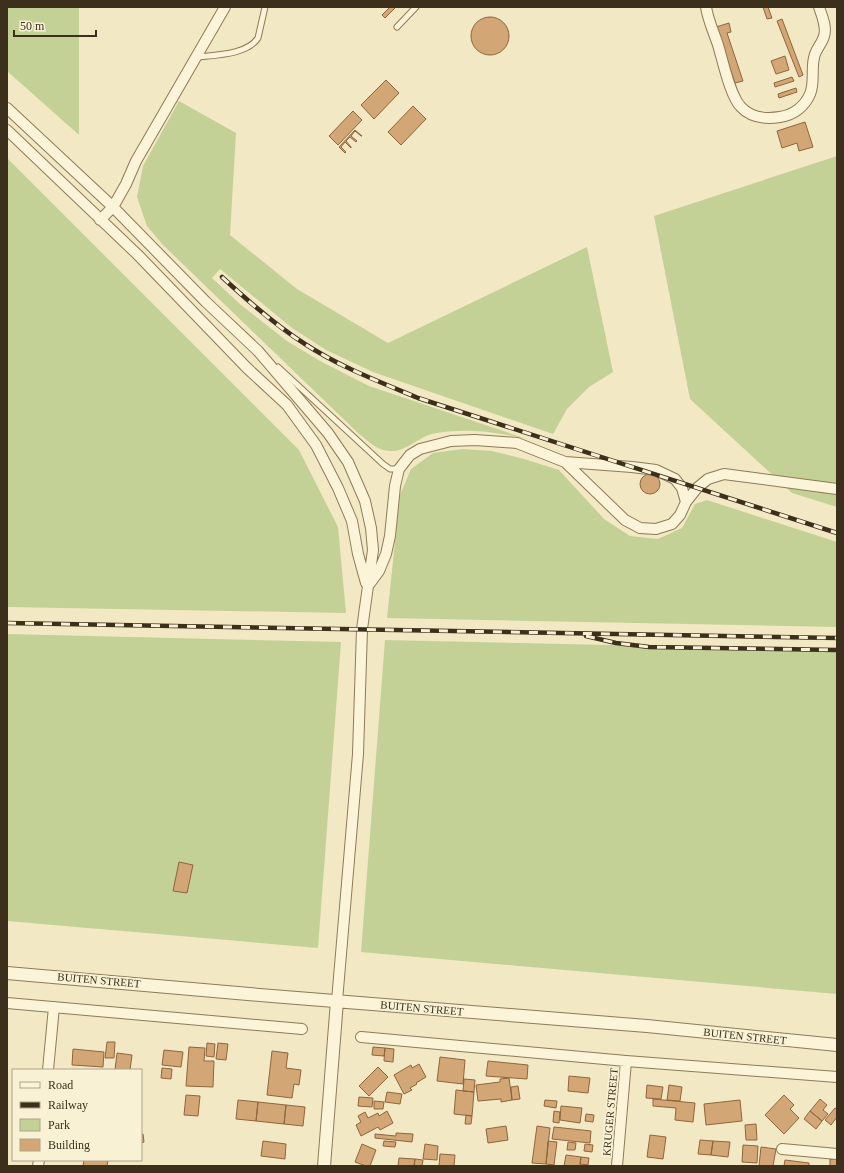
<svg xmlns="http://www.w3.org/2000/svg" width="844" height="1173" viewBox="0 0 844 1173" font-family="Georgia,serif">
	<rect width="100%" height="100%" fill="#f2e8c3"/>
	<path fill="#c4d196" d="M7 7H79V135L7 71Z
		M179 101 236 133 230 235 297 289 388 343 587 247 613 372 589 387 567 409 553 434 373 372 326 350 292 328 220 269 212 278 241 305 287 341 320 361 369 386 527 439C496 432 464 427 432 434 417 438 406 452 390 451 377 451 367 440 358 433L162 244 147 226 137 197 143 166Z
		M837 156V507L792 493 690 399 654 216Z
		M7 158 299 450 338 527 346 613 7 607Z
		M462 449 492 451 524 459 559 470 604 519 630 536 658 539 682 528 695 504 707 500 837 542V627L387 618 400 495 411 469 433 453Z
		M7 634 341 642 318 948 7 921Z
		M385 640 837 650V994L361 952Z"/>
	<path fill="#d3a676" stroke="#8f653c" d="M390 7H396L385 18 382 15Z
		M763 7H768L772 18 767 19Z
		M471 36a19 19 0 1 1 38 0a19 19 0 1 1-38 0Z
		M782 19 803 75 799 77 777 21Z
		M729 23 731 32 727 33 743 81 735 83 716 27Z
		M785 56 789 70 776 74 771 61Z
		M792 77 794 81 775 87 774 83Z
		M386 80 399 93 374 119 361 105Z
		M796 88 797 92 779 98 778 94Z
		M413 106 426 119 401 145 388 132Z
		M353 111 362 120 338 145 329 136Z
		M805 122 813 147 799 151 797 143 782 148 777 131Z
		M355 130 362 136H361L355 131 351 136 357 141 356 142 350 137 346 141 351 147V148L345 142 341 147 346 152 345 153 339 147Z
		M640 484a10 10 0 1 1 20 0a10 10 0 1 1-20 0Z
		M179 862 193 865 187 893 173 891Z
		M107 1042H115L114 1058H105Z
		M207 1043 215 1044 214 1057 206 1056Z
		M218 1043 228 1044 226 1060 216 1059Z
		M189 1047 205 1048 204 1061H214L213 1087 186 1086Z
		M373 1047 385 1048 384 1056 372 1055Z
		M385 1048 394 1049 393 1062 384 1061Z
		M73 1049 104 1052 103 1067 72 1065Z
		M164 1050 183 1052 181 1067 162 1065Z
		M272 1051 288 1053 286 1068 301 1070 299 1085 294 1084 292 1098 267 1095Z
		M117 1053 132 1055 130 1070H115Z
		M440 1057 465 1060 463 1084 437 1081Z
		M488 1061 528 1065 527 1079 486 1076Z
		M419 1064 426 1077 416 1083 417 1084 410 1088 412 1090 404 1094 394 1075 411 1065 412 1068Z
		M378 1067 388 1077 369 1096 359 1086Z
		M162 1068 172 1069 171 1079 161 1078Z
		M569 1076 590 1078 588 1093 568 1091Z
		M509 1078 512 1100 501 1102V1099L478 1101 476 1085 500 1082V1079Z
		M464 1079 475 1080 474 1092 463 1091Z
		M647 1085 663 1087 661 1099 646 1098Z
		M669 1085 682 1087 680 1101 667 1100Z
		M518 1086 520 1099 512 1100 511 1087Z
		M456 1090 474 1092 472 1116 454 1114Z
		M387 1092 402 1094 400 1104 385 1102Z
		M186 1095 200 1096 198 1116 184 1115Z
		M784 1095 794 1105 790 1109 799 1118 784 1134 765 1115Z
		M359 1097 373 1098 372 1107 358 1106Z
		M653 1099 695 1103 693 1122 675 1120 676 1108 653 1106Z
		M820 1099 827 1105 823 1110 828 1114 822 1121 810 1111Z
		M238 1100 258 1102 256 1121 236 1119Z
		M545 1100 557 1101 556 1108 544 1106Z
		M740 1100 742 1121 706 1125 704 1104Z
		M374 1101 384 1102 383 1109H374Z
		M258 1102 286 1105 284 1124 256 1121Z
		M286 1105 305 1107 303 1126 284 1124Z
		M561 1106 582 1108 580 1123 560 1120Z
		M835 1108 837 1109V1117L831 1125 825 1120Z
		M387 1111 393 1123 380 1130 378 1127 361 1136 356 1125 361 1122 358 1116 365 1112 368 1118 378 1113 379 1116Z
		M554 1111 560 1112 559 1123 553 1122Z
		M810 1111 822 1121 816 1129 804 1119Z
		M586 1114 594 1115 593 1122 585 1121Z
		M466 1115 472 1116 471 1124H465Z
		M756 1124 757 1140H746L745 1125Z
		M506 1126 508 1140 488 1143 486 1129Z
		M537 1126 550 1128 546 1164 532 1163Z
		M554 1127 591 1131 590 1143 552 1139Z
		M396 1133 413 1134 412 1142 375 1138V1134L396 1136Z
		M141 1134H143L144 1142 141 1143Z
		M650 1135 666 1137 663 1159 647 1157Z
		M700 1140 713 1141 711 1155 698 1154Z
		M263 1141 286 1144 285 1159 261 1156Z
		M384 1141 396 1142 395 1147 383 1146Z
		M548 1141 557 1142 554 1165 546 1164Z
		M713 1141 730 1142 728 1157 711 1155Z
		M568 1142 576 1143 575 1150H567Z
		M362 1144 376 1150 370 1166H366L355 1162Z
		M425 1144 438 1146 437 1160 423 1159Z
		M585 1144 593 1145 592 1152 584 1151Z
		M743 1145 758 1146 757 1163 742 1162Z
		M761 1147 776 1149 773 1166H759Z
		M440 1154 455 1155 454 1166H439Z
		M566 1155 581 1157 580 1166H564Z
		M581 1157 589 1158 588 1165 580 1164Z
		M399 1158 415 1159 414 1166H398Z
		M415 1159 423 1160 422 1166H414Z
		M830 1159H837V1166H830Z
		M84 1160H104L108 1161 107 1166H83Z
		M785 1160 809 1163V1166H784Z"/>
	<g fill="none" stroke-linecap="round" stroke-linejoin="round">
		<defs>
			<path id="service" d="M397 27 416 7
				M197 57C215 55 247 55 258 38L265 7
				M278 367 383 464 390 469H399"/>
			<path id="minor" d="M706 7C708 20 714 33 718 45 723 61 730 96 741 107 751 118 767 119 780 117 794 115 805 106 810 94 815 82 811 70 814 58 815 50 822 44 824 36 827 27 822 16 819 7
				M7 108 113 207 206 302 258 351 328 433 348 462 365 501 371 528 373 550 362 629 358 754 337 1001
				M7 130 138 255 247 368 287 405 316 445 338 488 352 521 358 554 366 583
				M100 220 113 207 126 184 136 161 225 7
				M565 462 625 520 640 528 656 529 672 524 680 515 686 502 697 488 708 479 724 474 837 489
				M368 586 379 571 386 554 390 536 395 486 399 469 410 455 420 449 451 441 475 440 517 443 565 462 632 467 656 470 675 479 682 488 686 502
				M7 1003 302 1029
				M361 1037 626 1061 837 1077
				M48 1070 54 1007
				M782 1149 837 1154
				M38 1166 39 1160
				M617 1166 626 1061"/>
			<path id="tertiary" d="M7 973 272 996 647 1026 837 1045
				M324 1166 337 1001"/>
		</defs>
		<use href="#service" stroke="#8e7a58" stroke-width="7"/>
		<use href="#minor" stroke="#8e7a58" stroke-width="12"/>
		<use href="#tertiary" stroke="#8e7a58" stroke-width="14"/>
		<use href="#service" stroke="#fbf4d8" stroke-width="5"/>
		<use href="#minor" stroke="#fbf4d8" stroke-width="10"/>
		<use href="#tertiary" stroke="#fbf4d8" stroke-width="12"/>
		<defs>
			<path id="rail" d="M222 277C249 302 275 325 305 344 340 367 380 382 418 398L837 533
				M7 623 837 638
				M586 636 616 643 649 647 837 650"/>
		</defs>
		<use href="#rail" stroke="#3c301d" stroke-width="4.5"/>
		<use href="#rail" stroke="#f8f1d4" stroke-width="3" stroke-dasharray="9" stroke-linecap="butt"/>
	</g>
	<g text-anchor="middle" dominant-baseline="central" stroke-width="3.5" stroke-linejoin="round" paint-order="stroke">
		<g font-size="11" fill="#3c301d" stroke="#f8f1d4">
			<text transform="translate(99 980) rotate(5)">BUITEN STREET</text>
			<text transform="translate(422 1008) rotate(5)">BUITEN STREET</text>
			<text transform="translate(745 1036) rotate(6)">BUITEN STREET</text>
			<text transform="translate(610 1112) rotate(-85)">KRUGER STREET</text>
		</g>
	</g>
	<rect width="844" height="1173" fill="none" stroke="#3c301d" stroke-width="16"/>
	<rect x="12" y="1069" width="130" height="92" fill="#f8f1d4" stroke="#ada48b"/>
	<rect x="20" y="1082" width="20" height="6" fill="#fbf4d8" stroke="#ada48b"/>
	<text x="48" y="1089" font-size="12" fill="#3c301d">Road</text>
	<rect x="20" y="1102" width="20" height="6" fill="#3c301d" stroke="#ada48b"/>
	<text x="48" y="1109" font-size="12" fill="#3c301d">Railway</text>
	<rect x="20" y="1119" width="20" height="12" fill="#c4d196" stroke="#ada48b"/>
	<text x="48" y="1129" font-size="12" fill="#3c301d">Park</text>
	<rect x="20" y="1139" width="20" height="12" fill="#d3a676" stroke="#ada48b"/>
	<text x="48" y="1149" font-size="12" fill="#3c301d">Building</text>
	<path d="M14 30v6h82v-6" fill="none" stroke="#3c301d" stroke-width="2"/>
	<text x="20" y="30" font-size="12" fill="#3c301d" stroke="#f8f1d4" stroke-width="3" paint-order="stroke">50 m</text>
</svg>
